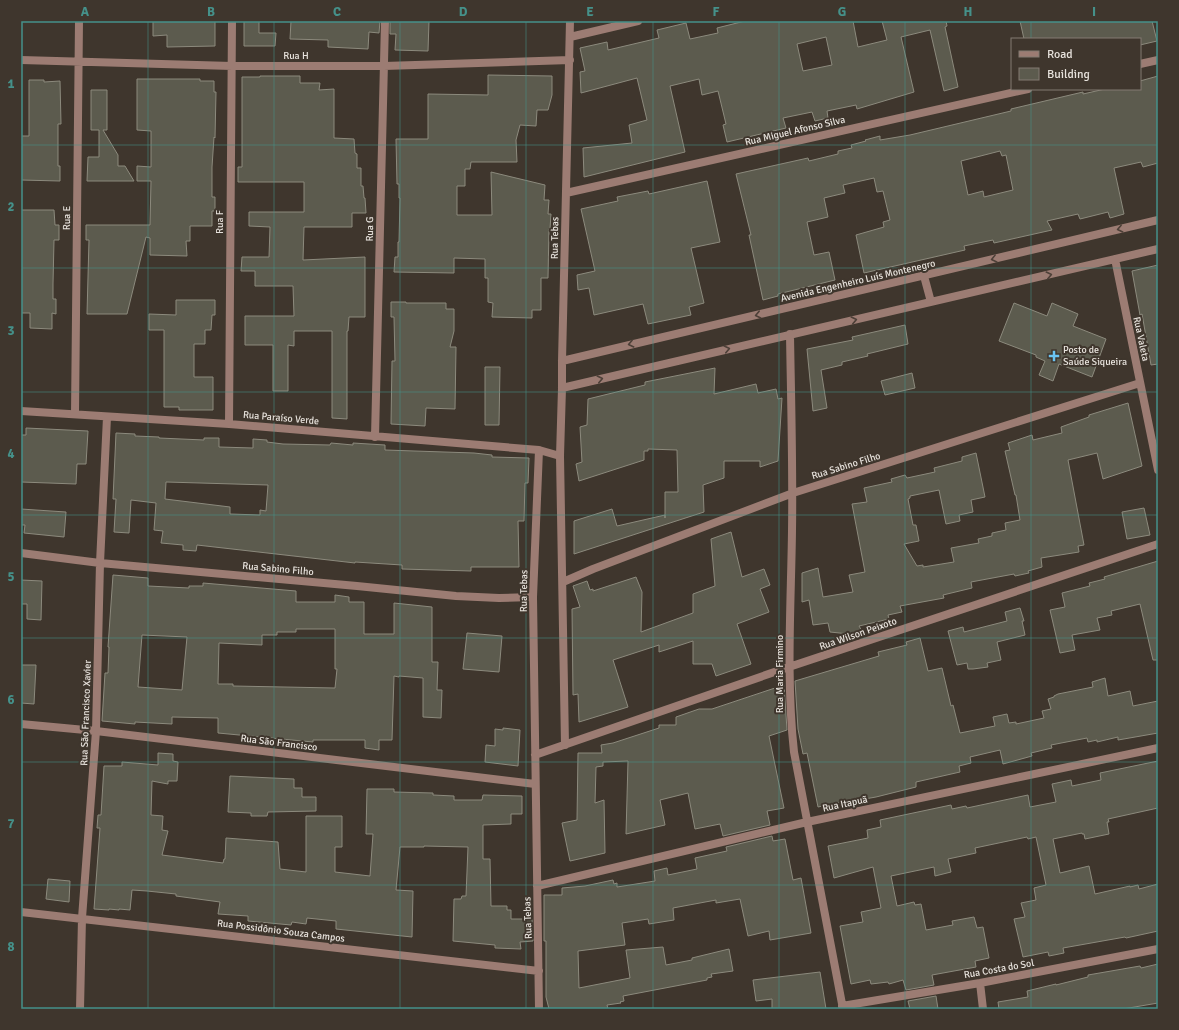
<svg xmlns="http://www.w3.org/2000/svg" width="1179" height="1030" viewBox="0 0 1179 1030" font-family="Signika,sans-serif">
	<rect width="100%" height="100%" fill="#3f362d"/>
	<path fill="#5c5b4e" stroke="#8c8a7d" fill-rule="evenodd" d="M153 21H215V46L167 47V35L153 36Z
		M244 21H259V33H276L275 46H244Z
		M291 21H380L379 33 369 32 368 49 328 47V40L290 39Z
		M390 21H429L428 51 395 50 396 34H390Z
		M745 21H853L858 47 887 40 882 21H946L947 26 945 27 958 87 944 91 930 30 901 37 914 92 857 109 856 105 827 111 828 118 815 121 812 112 783 118 786 128 727 142 723 125 726 124 718 91 702 95 699 79 670 86 685 152 584 177 583 148 632 143 629 125 647 120 637 78 581 93 580 72 585 71 580 48 607 42 608 50 659 38 657 30 686 23 690 39 718 33 717 28ZM826 37 832 65 803 71 797 44Z
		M1020 21H1152L1157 41 1140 45V39H1024Z
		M488 75 552 76V95L548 110H537L536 126 520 125 516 140 517 162H471L470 169H465V186H457V215H492L491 172 545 185 544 200H549L548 214H551L550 229H549L548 278H541V310H532V318L492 317 493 303 488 302V278H485V259L454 258V273L394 272 395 257H398V242H399L400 198H399V184H397L396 139H428V94L488 95Z
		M260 76H300V83H320L319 90 334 89V138L354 139 355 153 357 154V168H361V186H363L364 198H365L366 213H352V227H304L303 260 365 257V317H349L348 331H347V419L332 418V331H294V346L288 345V391H273V345H245V316H294L293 286H255V271H241L242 257H269L270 227 249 226V212H304V182H238V167H242V77H260Z
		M1158 76V163L1143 167 1141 162 1114 168 1124 214 1110 218 1108 212 1080 219 1078 214 1047 221 1052 230 994 243 993 240 964 246 965 250 864 273 856 235 884 227 883 222 890 220 883 191 877 192 874 178 843 185 845 193 824 198 828 217 807 222 814 255 829 252 835 280 778 294V296L763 300 749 235H751L736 174 808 158 809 161 838 154V151L852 148 851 145 866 141 865 140 880 136V140L910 135 1011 111V109L1083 92V94L1105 89H1140V81ZM1000 151 1002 156 1006 155 1013 190 984 197 983 191 968 195 961 161Z
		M137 79H200V81H214V92H216L215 138 214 137 212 167V197H215V211H212V226H190V241H186L187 256 150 255V238L146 237 127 314H87L89 240H86V225H150L151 181H137V166L151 167V131L137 130Z
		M29 80H44V82L60 81 61 124H58V166H60V181L21 180V136H29Z
		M91 90H107V130H103L118 155V166H125L134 181H87L88 157H99V130H91Z
		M707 181 720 242 691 248 704 303 689 307 691 315 648 324 643 304 594 315 589 288 578 290 577 275 595 271 581 209 618 201 617 197 648 191 649 194Z
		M21 210H54L55 225H59V240H54L53 284V299H56V314L52 313V329L30 328V313H21Z
		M1158 265V364L1151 365 1142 314 1140 315 1132 271Z
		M176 300H215V315H212L211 330H205V344H194V377H213V410H179V407H164V330H149V314L176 315Z
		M391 302H406V303H446V309H454V331L450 347H456L455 409 426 408 425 426 391 424 392 361H395L394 317H391Z
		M1014 303 1047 316 1052 303 1078 314 1073 326 1106 339 1092 377 1059 364 1053 381 1039 375 1045 361 1036 357V355L999 341Z
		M905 325 908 344 867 354 868 356 842 362V365L821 370 827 408 813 411 807 349 853 340 852 337Z
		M485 367H500L499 425H485Z
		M715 368 714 394 756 384 758 393 776 389 778 399 782 398 778 461 760 467V461H724V478L703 485 704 512 574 554V521L612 509 617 526 665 515V518V492H678L677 450 648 449V451H644V460L579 481 576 464 582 462 580 427 587 425 588 399 645 385V382Z
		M912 373 915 388 885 395 881 381Z
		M1128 403 1142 466 1103 479 1097 453 1068 460 1084 545 1078 546 1079 552 1041 558 1042 567 1028 571 1029 573 1015 576 1014 574 971 582 972 588 943 595 944 598 900 606 902 612 888 615 889 619 859 626 862 631 849 634 830 632 828 623 813 625 809 600 802 602V573L818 568 823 597 853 592 849 575 865 572 852 504 867 502 864 488 892 482 891 479 905 475 907 478 935 472 934 468 962 461V457L976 453 985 497 971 500 973 512 959 515 960 521 946 524 939 490 910 496V498L908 499 913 525H916L919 541 904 544 917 566 923 565V567L954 562 951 548 979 543 978 539 992 536V533L1006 530 1005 523 1020 520 1016 495H1015L1005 451 1010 450 1008 443 1032 435 1033 440 1062 433 1061 427 1089 417V415Z
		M26 428 88 431 86 464H77L76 484 21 482V435H26Z
		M116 433 135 434V436L159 437V438L204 440V438H219V447L253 448V439L267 440V442L283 444 330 445 331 443 353 445V443L385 445V450L474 453 492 455V457L529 458 528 483H525L524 521H518L519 567H471V571L402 569V565L355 562V563L197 545 196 551 183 550V545L161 543 163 531 154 530 156 503 131 500 129 533 114 532 116 499H113ZM166 482 268 485 266 511 260 510V515L230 514V507L165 499Z
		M1144 508 1150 535 1127 539 1122 512Z
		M21 509 66 512 64 537 24 533 25 525H21Z
		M731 532 742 577 764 569 770 585 760 589 769 612 737 624 751 664 716 676 712 664H693V641L659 652V645L613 660 628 707 579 722 578 694 573 695 572 609 580 607 573 586 587 581 590 590 593 589V591L636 577 642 592 641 632 693 613V594L715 586 711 539Z
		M1158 561V660H1153L1140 604 1111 611 1112 615 1097 618 1100 630 1072 635 1075 650 1060 653 1050 610 1065 607 1062 593 1090 586 1089 583 1105 579 1104 577Z
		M113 575 148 578V586L189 588V586H203V583L296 591V602H335V595L349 597V602H364V634H394V603L432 607V662H438L437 690H442L441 718 423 717V678L399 676V677L394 676 392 740H379V750L365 748V740H313V742L218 733V718L172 717V724L135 722V724L102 721 105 673H108L109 647H108ZM296 629H335V669H337L335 688 233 686V684H218L219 643 262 645V635H277V632H296ZM142 635 187 637 182 690 138 687Z
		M21 580 42 581 41 620 27 619V604H21Z
		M1020 608 1024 621H1022L1025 635 997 642 1001 660 987 663 988 667 973 669H968L967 663 957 665 948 631 963 627 964 632 1007 621 1005 612Z
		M467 633 502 636 499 672 463 669Z
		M920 638 928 671 942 668 951 706 953 705 960 733 995 726 993 717 1007 714 1009 723 1016 722V724L1044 718 1042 711 1051 709 1048 699 1054 697V696L1058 694 1093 687 1092 682 1105 678 1108 696 1130 691 1133 706 1158 701V733L1118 740V737L1097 742V740L1088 742 1087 738 1051 745 1052 748 1031 753 1032 756 1003 764 1000 750 970 757 971 763 959 766 960 772 916 782V787L876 797 859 800V798L818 807 807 753 803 754 798 729 795 681 879 656 878 652 907 645 906 642Z
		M21 665H36L34 704 21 703Z
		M784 685 787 730 769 736 784 808 767 811 770 825 723 836 720 824 695 829 688 793 660 800 665 825 626 834 628 761 603 762V766L596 767 595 803 604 800 605 853 570 861 562 823 577 820 578 753H602L601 745 613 743 659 728V725H676V717L699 709H712Z
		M503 728 520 730 518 766 485 762 486 745 495 746V729L503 730Z
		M158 753 173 754V761L178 762 177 781H168V784L152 781 151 815 163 816 162 830 168 831 162 855 223 863 224 859H225L226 838 278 842 280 869 306 872V816H342V847H335V872L370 876 373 834H366L367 789H394V792L433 793V795L454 796V800H482L483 795 522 796V814H511V824L483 825V859H490L491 906H507V910H511V919H532L533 941 520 942 521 949 495 948V945L453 941 454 899H461L462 896H466L468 847 424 846V847H400L396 890 413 891 412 937 336 929V921L307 918 306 924 292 922 291 925 248 921V916L218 914 220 902 176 896V894L147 891 132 890 130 910 119 909V910L109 909V910L94 909 100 828H97L98 815H101L104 766H122V762L158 765Z
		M1158 761V808L1108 819 1109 822H1107L1109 834 1085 839 1084 834H1082V833L1053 839 1060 873 1089 866 1095 894 1130 886V887L1138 885 1139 889 1158 884V931L1126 938 1125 937 1063 948 1064 953 1049 956 1048 952 1023 957 1014 919 1025 917 1021 903 1036 900 1034 888 1046 885 1036 837 1028 839 1027 837 975 848 976 853 948 859 951 872 935 876 934 867 891 876 897 906 914 902 915 905 921 904 926 930 953 925 952 921 974 917 977 928 983 927 989 958 975 961 976 967 932 975 934 985 906 990 903 980 889 984 888 982 871 984 870 980 851 984 840 926 863 922 861 912 881 908 873 867 834 878 828 846 868 838 867 830 881 827 880 820 951 805 952 809 966 806 967 808 1028 795 1030 807 1056 802 1052 784 1071 780 1072 786 1101 780 1100 773Z
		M230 776 294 779V788H302V797H316V811L268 812 267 816H251V813L228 812Z
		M772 836 773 841 785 839 793 880 801 878 811 933 770 940 769 931 748 936 740 899 716 903V900L673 908 674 920 649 924 648 919 622 923 625 945 578 951 579 988 630 978 626 950 663 947 666 965 692 960V958L729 949 733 971 711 974 712 977 707 978V980L623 996 624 1001 620 1002 621 1003 607 1005 608 1009H549L546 997V941H544V895H562V888L585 886 613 880 614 884 617 883V887L655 881 654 871 667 868 668 875 697 869 695 858 727 851 726 847Z
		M48 879 70 881 69 902 46 899Z
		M1158 964V1003L1123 1009H999L998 1002 1028 997 1027 991 1056 984V985L1088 977V975L1140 966 1141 968Z
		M820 972 826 1009H772V999L756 1001 753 980Z
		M936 996 938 1009H910L908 1001Z"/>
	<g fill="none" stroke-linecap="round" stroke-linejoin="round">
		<path stroke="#9c7c73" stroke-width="8" d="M570 37 638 21
			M21 60 232 66H384L570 60
			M1140 64 1158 60
			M566 193 1028 89
			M1115 259 1158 470
			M924 276 931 302
			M790 334C791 400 793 466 792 531 791 605 786 679 794 752L843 1009
			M562 361 1158 220
			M562 388 1158 249
			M21 411 229 424 539 450 560 456
			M75 414 79 21
			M229 424 232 21
			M375 437 385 21
			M21 553 100 563 357 586 456 596 499 598 533 597
			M563 582 593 569 793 493 1140 383
			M21 724 96 731 535 784
			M565 745 560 456 562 388V361L570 21
			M535 755 789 667 1158 544
			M537 886 807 822 1158 748
			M21 912 539 971
			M980 983 983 1009
			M842 1006 980 983 1158 949
			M80 1009 82 918 96 731 100 563 107 417
			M539 1009 533 597 539 450"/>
	</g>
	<defs><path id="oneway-chevron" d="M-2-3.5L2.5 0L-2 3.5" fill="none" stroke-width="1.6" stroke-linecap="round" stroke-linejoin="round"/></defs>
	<g stroke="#4d4038">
		<use href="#oneway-chevron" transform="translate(1120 229) rotate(167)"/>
		<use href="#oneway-chevron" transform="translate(994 259) rotate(166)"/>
		<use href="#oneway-chevron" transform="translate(1049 275) rotate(-13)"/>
		<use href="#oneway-chevron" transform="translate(758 315) rotate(167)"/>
		<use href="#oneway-chevron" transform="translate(854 320) rotate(-13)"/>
		<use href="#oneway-chevron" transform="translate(631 344) rotate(167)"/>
		<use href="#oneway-chevron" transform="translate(727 349) rotate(-13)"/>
		<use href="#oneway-chevron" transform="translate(600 379) rotate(-13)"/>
	</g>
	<path fill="none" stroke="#45918a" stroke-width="1" stroke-opacity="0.55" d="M148 21V1009M274 21V1009M400 21V1009M526 21V1009M653 21V1009M779 21V1009M905 21V1009M1031 21V39M1031 89V1009M21 145H1158M21 268H1158M21 392H1158M21 515H1158M21 638H1158M21 762H1158M21 885H1158"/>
	<path fill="#6bc3f2" stroke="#3f362d" stroke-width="1.5" d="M1052 350h4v4h4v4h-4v4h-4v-4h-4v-4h4z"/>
	<g text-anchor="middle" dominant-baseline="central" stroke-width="4" stroke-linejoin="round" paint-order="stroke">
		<g font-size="10" fill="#e8e3dd" stroke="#3f362d">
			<text x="296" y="56">Rua H</text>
			<text transform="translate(795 131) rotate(-13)">Rua Miguel Afonso Silva</text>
			<text transform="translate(67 218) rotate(-89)">Rua E</text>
			<text transform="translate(220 222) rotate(-90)">Rua F</text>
			<text transform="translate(370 229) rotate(-89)">Rua G</text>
			<text transform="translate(555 238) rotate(-89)">Rua Tebas</text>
			<text transform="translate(858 281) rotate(-13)">Avenida Engenheiro Luís Montenegro</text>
			<text transform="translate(1141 339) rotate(78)">Rua Valeta</text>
			<text transform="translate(281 418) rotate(5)">Rua Paraíso Verde</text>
			<text transform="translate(846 466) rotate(-17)">Rua Sabino Filho</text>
			<text transform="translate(278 569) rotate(5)">Rua Sabino Filho</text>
			<text transform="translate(524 591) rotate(-89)">Rua Tebas</text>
			<text transform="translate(858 634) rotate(-19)">Rua Wilson Peixoto</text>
			<text transform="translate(780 674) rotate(-90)">Rua Maria Firmino</text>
			<text transform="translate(86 713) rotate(-88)">Rua São Francisco Xavier</text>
			<text transform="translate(279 743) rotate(7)">Rua São Francisco</text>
			<text transform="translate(845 804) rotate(-12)">Rua Itapuã</text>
			<text transform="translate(528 918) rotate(-92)">Rua Tebas</text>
			<text transform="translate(281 931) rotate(7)">Rua Possidônio Souza Campos</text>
			<text transform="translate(999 969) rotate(-10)">Rua Costa do Sol</text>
		</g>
		<g font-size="10" fill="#e8e3dd" stroke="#3f362d" text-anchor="start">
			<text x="1063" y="350">Posto de<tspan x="1063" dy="12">Saúde Siqueira</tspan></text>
		</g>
	</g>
	<rect width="1179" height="1030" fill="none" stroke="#3f362d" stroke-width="44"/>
	<rect x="1011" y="38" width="130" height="52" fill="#3f362d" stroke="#837b73"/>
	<rect x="1019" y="51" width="20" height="6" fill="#9c7c73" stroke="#837b73"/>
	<text x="1047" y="58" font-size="12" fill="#e8e3dd">Road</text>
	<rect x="1019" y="68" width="20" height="12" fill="#5c5b4e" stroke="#837b73"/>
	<text x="1047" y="78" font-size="12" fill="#e8e3dd">Building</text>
	<rect x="22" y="22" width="1135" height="986" fill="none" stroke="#45918a" stroke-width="1.5"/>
	<g font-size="13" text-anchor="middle" font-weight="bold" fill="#45918a">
		<text x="85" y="16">A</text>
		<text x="211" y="16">B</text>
		<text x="337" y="16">C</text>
		<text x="463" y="16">D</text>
		<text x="590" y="16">E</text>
		<text x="716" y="16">F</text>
		<text x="842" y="16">G</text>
		<text x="968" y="16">H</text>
		<text x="1094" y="16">I</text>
		<text x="11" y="88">1</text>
		<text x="11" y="211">2</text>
		<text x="11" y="335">3</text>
		<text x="11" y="458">4</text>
		<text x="11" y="581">5</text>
		<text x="11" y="704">6</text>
		<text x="11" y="828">7</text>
		<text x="11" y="951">8</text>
	</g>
</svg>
